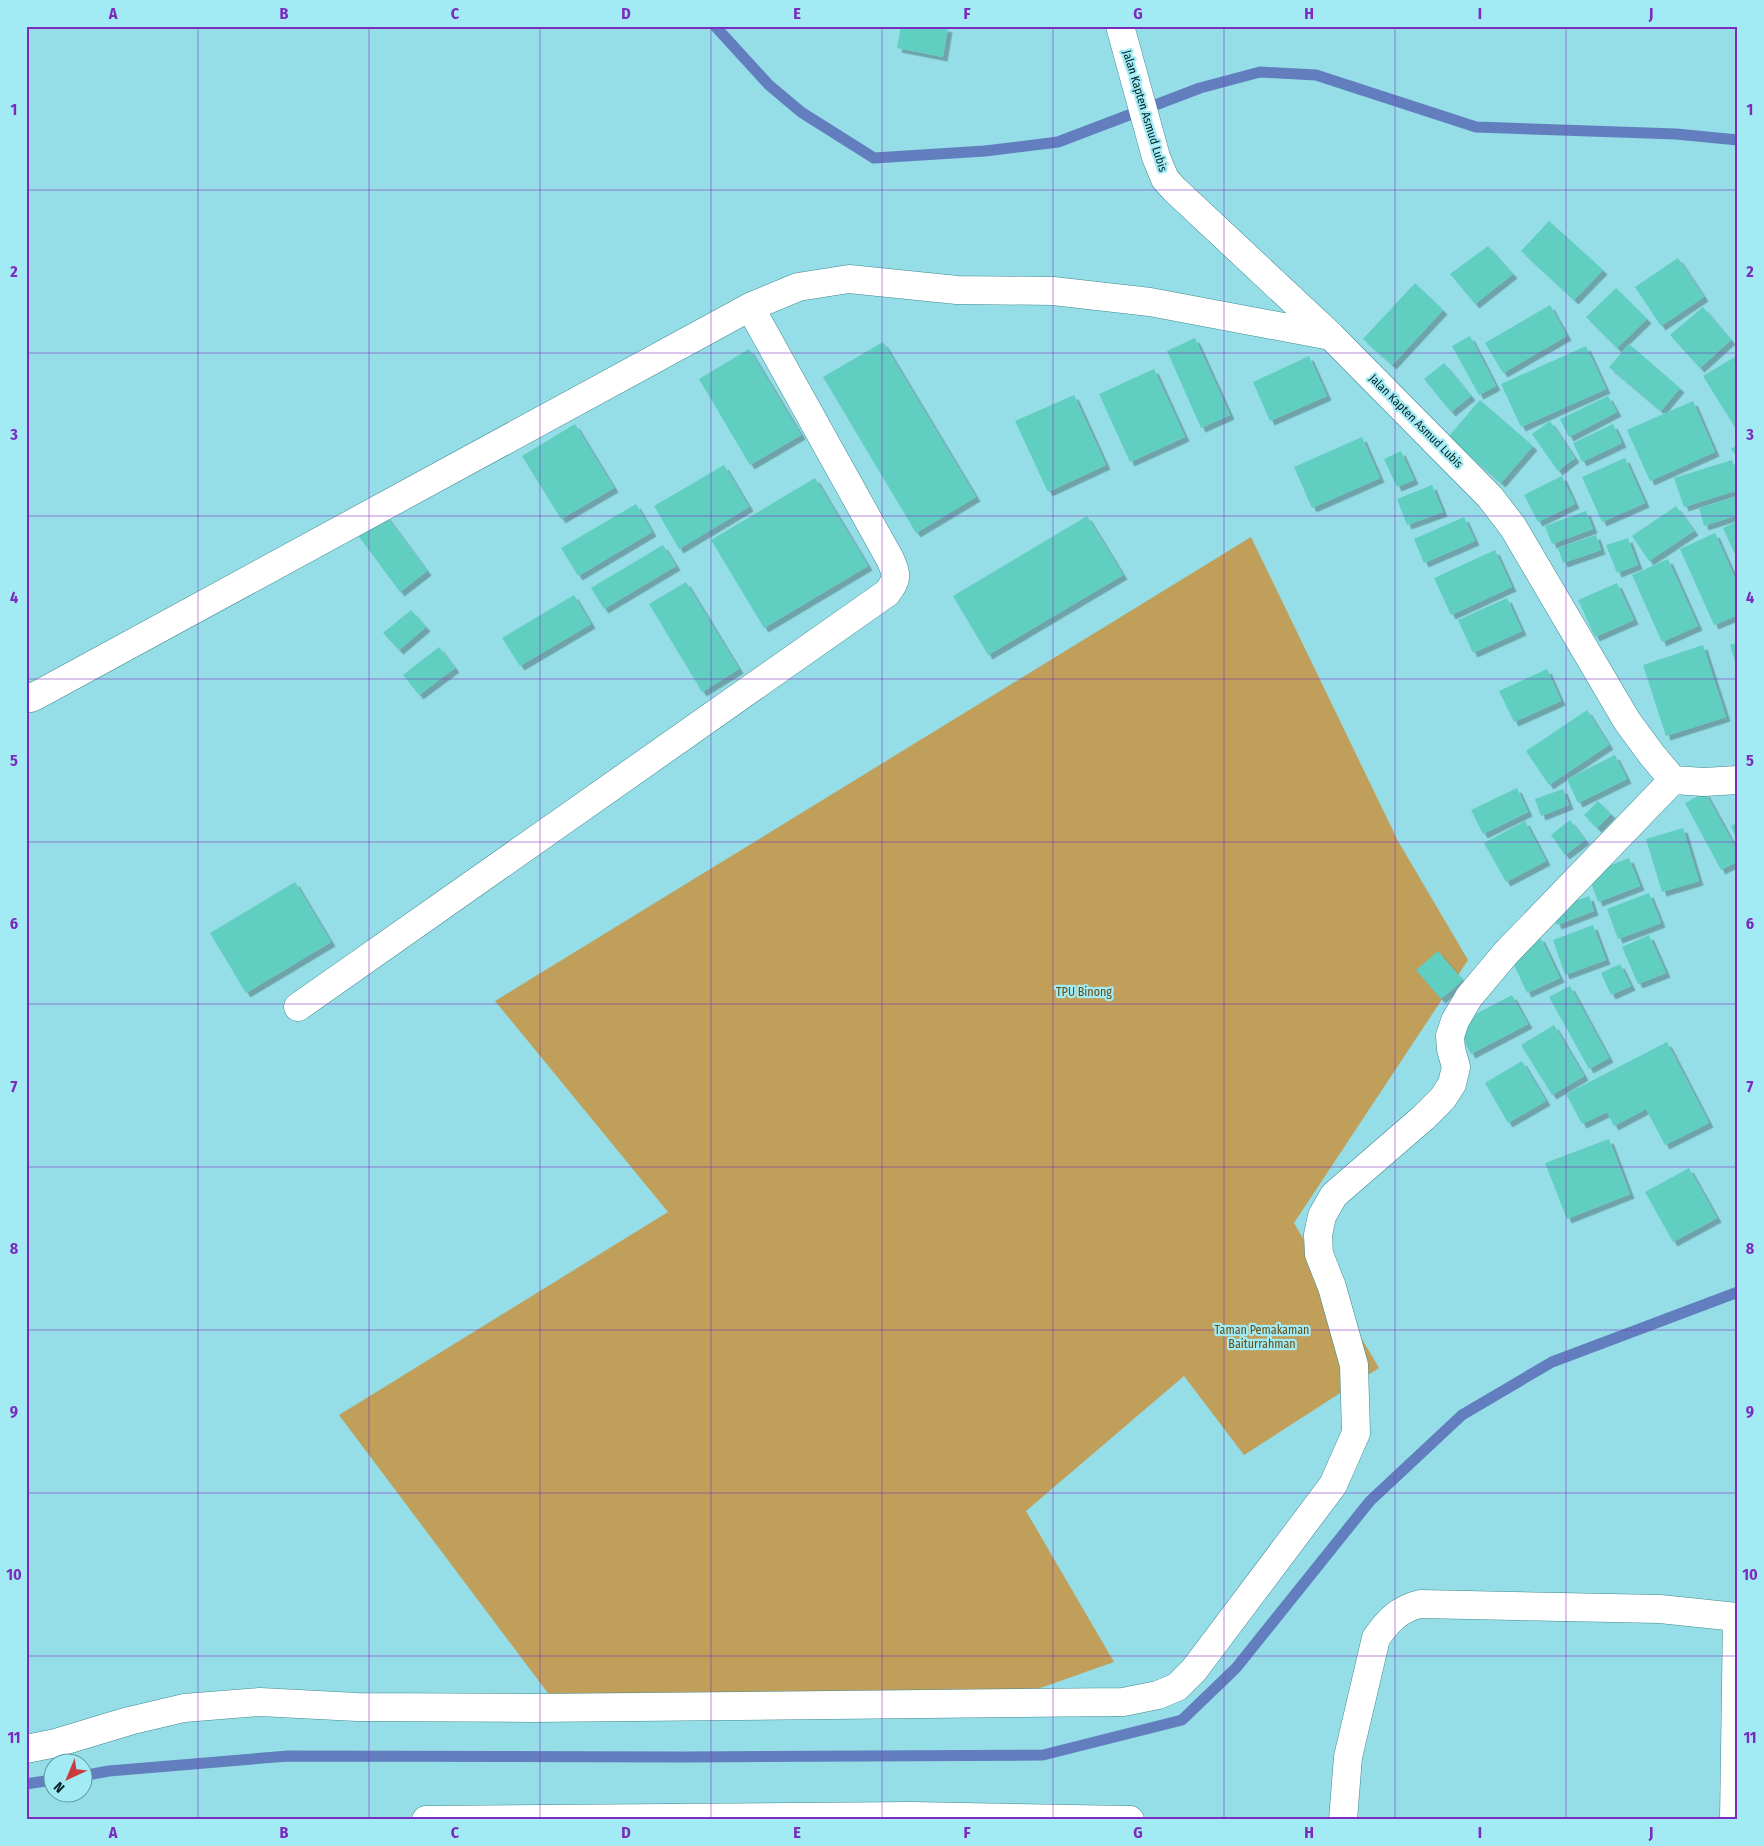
<svg xmlns="http://www.w3.org/2000/svg" width="1764" height="1846" viewBox="0 0 1764 1846" font-family="'Fira Sans Condensed',sans-serif">
	<defs>
		<filter id="shadow"><feDropShadow dx="4.5" dy="4.5" stdDeviation="0" flood-color="#0004"/></filter>
	</defs>
	<rect width="100%" height="100%" fill="#95dee7"/>
	<path fill="#bf9f5a" d="M1251 537 1398 841 1468 960 1294 1223 1379 1368 1244 1455 1184 1376 1026 1511 1114 1662 986 1707 550 1696 339 1415 668 1212 495 1001Z"/>
	<g fill="none" stroke-linecap="round" stroke-linejoin="round">
		<path stroke="#627ebe" stroke-width="11" d="M715 26 769 85 801 112 874 158 985 151 1058 142 1200 88 1260 72 1316 75 1476 127 1676 134 1738 140
			M82 1776 109 1771 288 1756 684 1757 1043 1755 1182 1720 1236 1668 1370 1501 1462 1415 1552 1362 1738 1292
			M26 1784 52 1780"/>
	</g>
	<path fill="#61cec1" filter="url(#shadow)" d="M901 26H938L948 28 943 57 897 48Z
		M1549 221 1603 270 1574 300 1521 251Z
		M1488 246 1513 274 1475 304 1450 274Z
		M1678 258 1704 297 1661 326 1635 287Z
		M1415 283 1443 310 1392 365 1363 339Z
		M1616 288 1647 319 1617 348 1586 317Z
		M1550 305 1567 336 1503 373 1485 343Z
		M1703 307 1731 340 1700 368 1670 335Z
		M1470 336 1496 386 1479 395 1452 346Z
		M1195 338 1230 415 1201 428 1167 351Z
		M883 342 976 497 916 533 823 377Z
		M1629 344 1680 388 1661 411 1609 367Z
		M1586 346 1606 389 1521 427 1501 384Z
		M749 349 801 435 750 465 699 379Z
		M1738 355V428L1736 429 1703 376Z
		M1309 356 1327 396 1270 421 1253 382Z
		M1444 363 1471 396 1451 412 1424 379Z
		M1154 369 1185 437 1130 462 1099 394Z
		M1074 395 1106 465 1048 492 1015 421Z
		M1608 396 1617 412 1569 437 1560 419Z
		M1480 400 1533 446 1501 483 1448 437Z
		M1693 401 1715 452 1650 481 1627 430Z
		M1550 421 1575 458 1558 471 1532 434Z
		M575 424 614 488 561 519 522 456Z
		M1613 424 1622 443 1582 462 1573 443Z
		M1362 437 1380 478 1312 508 1294 467Z
		M1738 444V458L1731 449Z
		M1401 451 1414 480 1397 487 1384 459Z
		M1625 458 1645 503 1602 522 1582 477Z
		M1732 460 1738 476V490L1684 507 1674 478Z
		M724 465 749 507 679 549 654 506Z
		M1562 476 1575 504 1538 522 1524 495Z
		M815 478 868 566 764 628 711 540Z
		M1432 485 1443 512 1407 525 1397 499Z
		M1738 496V515L1704 526 1699 508Z
		M636 504 652 532 578 576 561 548Z
		M1676 506 1694 531 1649 561 1632 536Z
		M1586 511 1593 529 1552 544 1545 526Z
		M385 514 427 571 400 592 357 534Z
		M1087 516 1123 575 988 655 953 596Z
		M1464 517 1475 541 1424 563 1414 539Z
		M1738 521V561L1723 528Z
		M1715 533 1738 585V615L1714 625 1680 549Z
		M1596 535 1601 550 1563 563 1558 548Z
		M1628 538 1638 565 1617 573 1606 545Z
		M663 545 676 566 604 609 591 588Z
		M1495 550 1512 587 1451 615 1434 578Z
		M1668 559 1698 626 1662 642 1632 575Z
		M686 582 739 669 702 692 649 604Z
		M1617 583 1634 620 1595 637 1578 600Z
		M574 595 591 624 520 666 502 638Z
		M1507 598 1522 631 1473 653 1458 620Z
		M411 610 426 627 399 650 383 633Z
		M1738 642V668H1737L1730 645Z
		M1703 645 1726 717 1666 736 1643 665Z
		M439 647 455 668 419 695 403 675Z
		M1547 669 1561 701 1514 722 1499 691Z
		M1587 710 1609 745 1549 785 1526 751Z
		M1615 755 1627 779 1578 803 1567 779Z
		M1517 788 1528 812 1483 834 1471 810Z
		M1563 789 1569 805 1541 816 1535 799Z
		M1705 792 1738 852V861L1721 870 1685 803Z
		M1598 801 1611 814 1597 828 1584 815Z
		M1570 820 1585 840 1565 855 1551 835Z
		M1525 821 1546 861 1506 882 1484 843Z
		M1738 822V842L1731 826Z
		M1683 828 1699 881 1662 892 1646 839Z
		M1629 858 1640 886 1598 902 1588 874Z
		M295 882 331 942 246 993 210 933Z
		M1649 893 1661 923 1618 939 1607 909Z
		M1589 896 1594 911 1557 925 1552 910Z
		M1593 925 1606 960 1565 975 1553 940Z
		M1649 935 1666 973 1638 984 1622 947Z
		M1540 937 1560 978 1527 993 1508 952Z
		M1438 951 1463 980 1441 999 1416 970Z
		M1620 964 1631 986 1611 995 1601 973Z
		M1570 986 1609 1058 1589 1069 1549 997Z
		M1512 995 1528 1024 1471 1054 1455 1025Z
		M1554 1025 1584 1076 1552 1095 1521 1045Z
		M1667 1042 1709 1123 1665 1145 1646 1109 1614 1126 1607 1112 1582 1124 1566 1094Z
		M1522 1061 1546 1101 1508 1123 1485 1083Z
		M1609 1139 1630 1194 1567 1219 1545 1163Z
		M1689 1168 1717 1218 1673 1242 1645 1192Z"/>
	<g fill="none" stroke-linecap="round" stroke-linejoin="round">
		<defs>
			<path id="minor" d="M1120 26 1156 157 1165 179 1174 189 1331 336 1490 497 1513 527 1627 721 1652 755 1673 780 1704 782 1738 780
				M26 697 31 698 39 694 750 307 798 287 849 279 957 290 1053 291 1150 302 1331 336
				M298 1007 887 593C898 579 897 574 890 559L750 307
				M26 1749 56 1743 129 1721 184 1708 260 1702 357 1707 532 1708 1123 1702 1158 1695 1177 1687 1194 1670 1333 1485 1356 1433 1354 1365 1332 1287 1319 1254 1318 1235 1322 1216 1334 1195 1423 1118 1443 1098 1452 1084 1456 1067 1451 1049 1450 1036 1455 1021 1469 997 1506 953 1673 780
				M426 1820 911 1816 1130 1820
				M1343 1820 1348 1757 1376 1638C1388 1621 1399 1609 1420 1604L1660 1609 1737 1617 1738 1618
				M1734 1820 1737 1617"/>
		</defs>
		<use href="#minor" stroke="#408991" stroke-width="29"/>
		<use href="#minor" stroke="#fff" stroke-width="28"/>
	</g>
	<path fill="none" stroke="#7b2cbf" stroke-width="1" stroke-opacity="0.55" d="M198 26V1820M369 26V1820M540 26V1820M711 26V1820M882 26V1820M1053 26V1820M1224 26V1820M1395 26V1820M1566 26V1820M26 190H1738M26 353H1738M26 516H1738M26 679H1738M26 842H1738M26 1004H1738M26 1167H1738M26 1330H1738M26 1493H1738M26 1656H1738"/>
	<g text-anchor="middle" dominant-baseline="central" stroke-width="4.5" stroke-linejoin="round" paint-order="stroke">
		<g font-size="12" fill="#012024" stroke="#a2ebf4">
			<text transform="translate(1145 111) rotate(73)">Jalan Kapten Asmud Lubis</text>
			<text transform="translate(1416 421) rotate(45)">Jalan Kapten Asmud Lubis</text>
		</g>
		<g font-size="12" fill="#654d13" stroke="#a2ebf4">
			<text x="1084" y="992">TPU Binong</text>
			<text x="1262" y="1330">Taman Pemakaman<tspan x="1262" dy="14">Baiturrahman</tspan></text>
		</g>
	</g>
	<rect width="1764" height="1846" fill="none" stroke="#a2ebf4" stroke-width="55"/>
	<g transform="translate(68 1778) rotate(224)"><circle r="24" fill="#a2ebf4" stroke="#629aa1"/>
	<path d="M0-4L9 19L0 12L-9 19Z" fill="#ca3c3b"/>
	<text y="-8" font-size="14" font-weight="bold" text-anchor="middle" fill="#012024">N</text>
	</g>
	<rect x="28" y="28" width="1708" height="1790" fill="none" stroke="#7b2cbf" stroke-width="2"/>
	<g font-size="16" text-anchor="middle" font-weight="bold" fill="#7b2cbf">
		<text x="113" y="19">A</text>
		<text x="284" y="19">B</text>
		<text x="455" y="19">C</text>
		<text x="626" y="19">D</text>
		<text x="797" y="19">E</text>
		<text x="967" y="19">F</text>
		<text x="1138" y="19">G</text>
		<text x="1309" y="19">H</text>
		<text x="1480" y="19">I</text>
		<text x="1651" y="19">J</text>
		<text x="14" y="115">1</text>
		<text x="1750" y="115">1</text>
		<text x="14" y="277">2</text>
		<text x="1750" y="277">2</text>
		<text x="14" y="440">3</text>
		<text x="1750" y="440">3</text>
		<text x="14" y="603">4</text>
		<text x="1750" y="603">4</text>
		<text x="14" y="766">5</text>
		<text x="1750" y="766">5</text>
		<text x="14" y="929">6</text>
		<text x="1750" y="929">6</text>
		<text x="14" y="1092">7</text>
		<text x="1750" y="1092">7</text>
		<text x="14" y="1254">8</text>
		<text x="1750" y="1254">8</text>
		<text x="14" y="1417">9</text>
		<text x="1750" y="1417">9</text>
		<text x="14" y="1580">10</text>
		<text x="1750" y="1580">10</text>
		<text x="14" y="1743">11</text>
		<text x="1750" y="1743">11</text>
		<text x="113" y="1838">A</text>
		<text x="284" y="1838">B</text>
		<text x="455" y="1838">C</text>
		<text x="626" y="1838">D</text>
		<text x="797" y="1838">E</text>
		<text x="967" y="1838">F</text>
		<text x="1138" y="1838">G</text>
		<text x="1309" y="1838">H</text>
		<text x="1480" y="1838">I</text>
		<text x="1651" y="1838">J</text>
	</g>
</svg>
